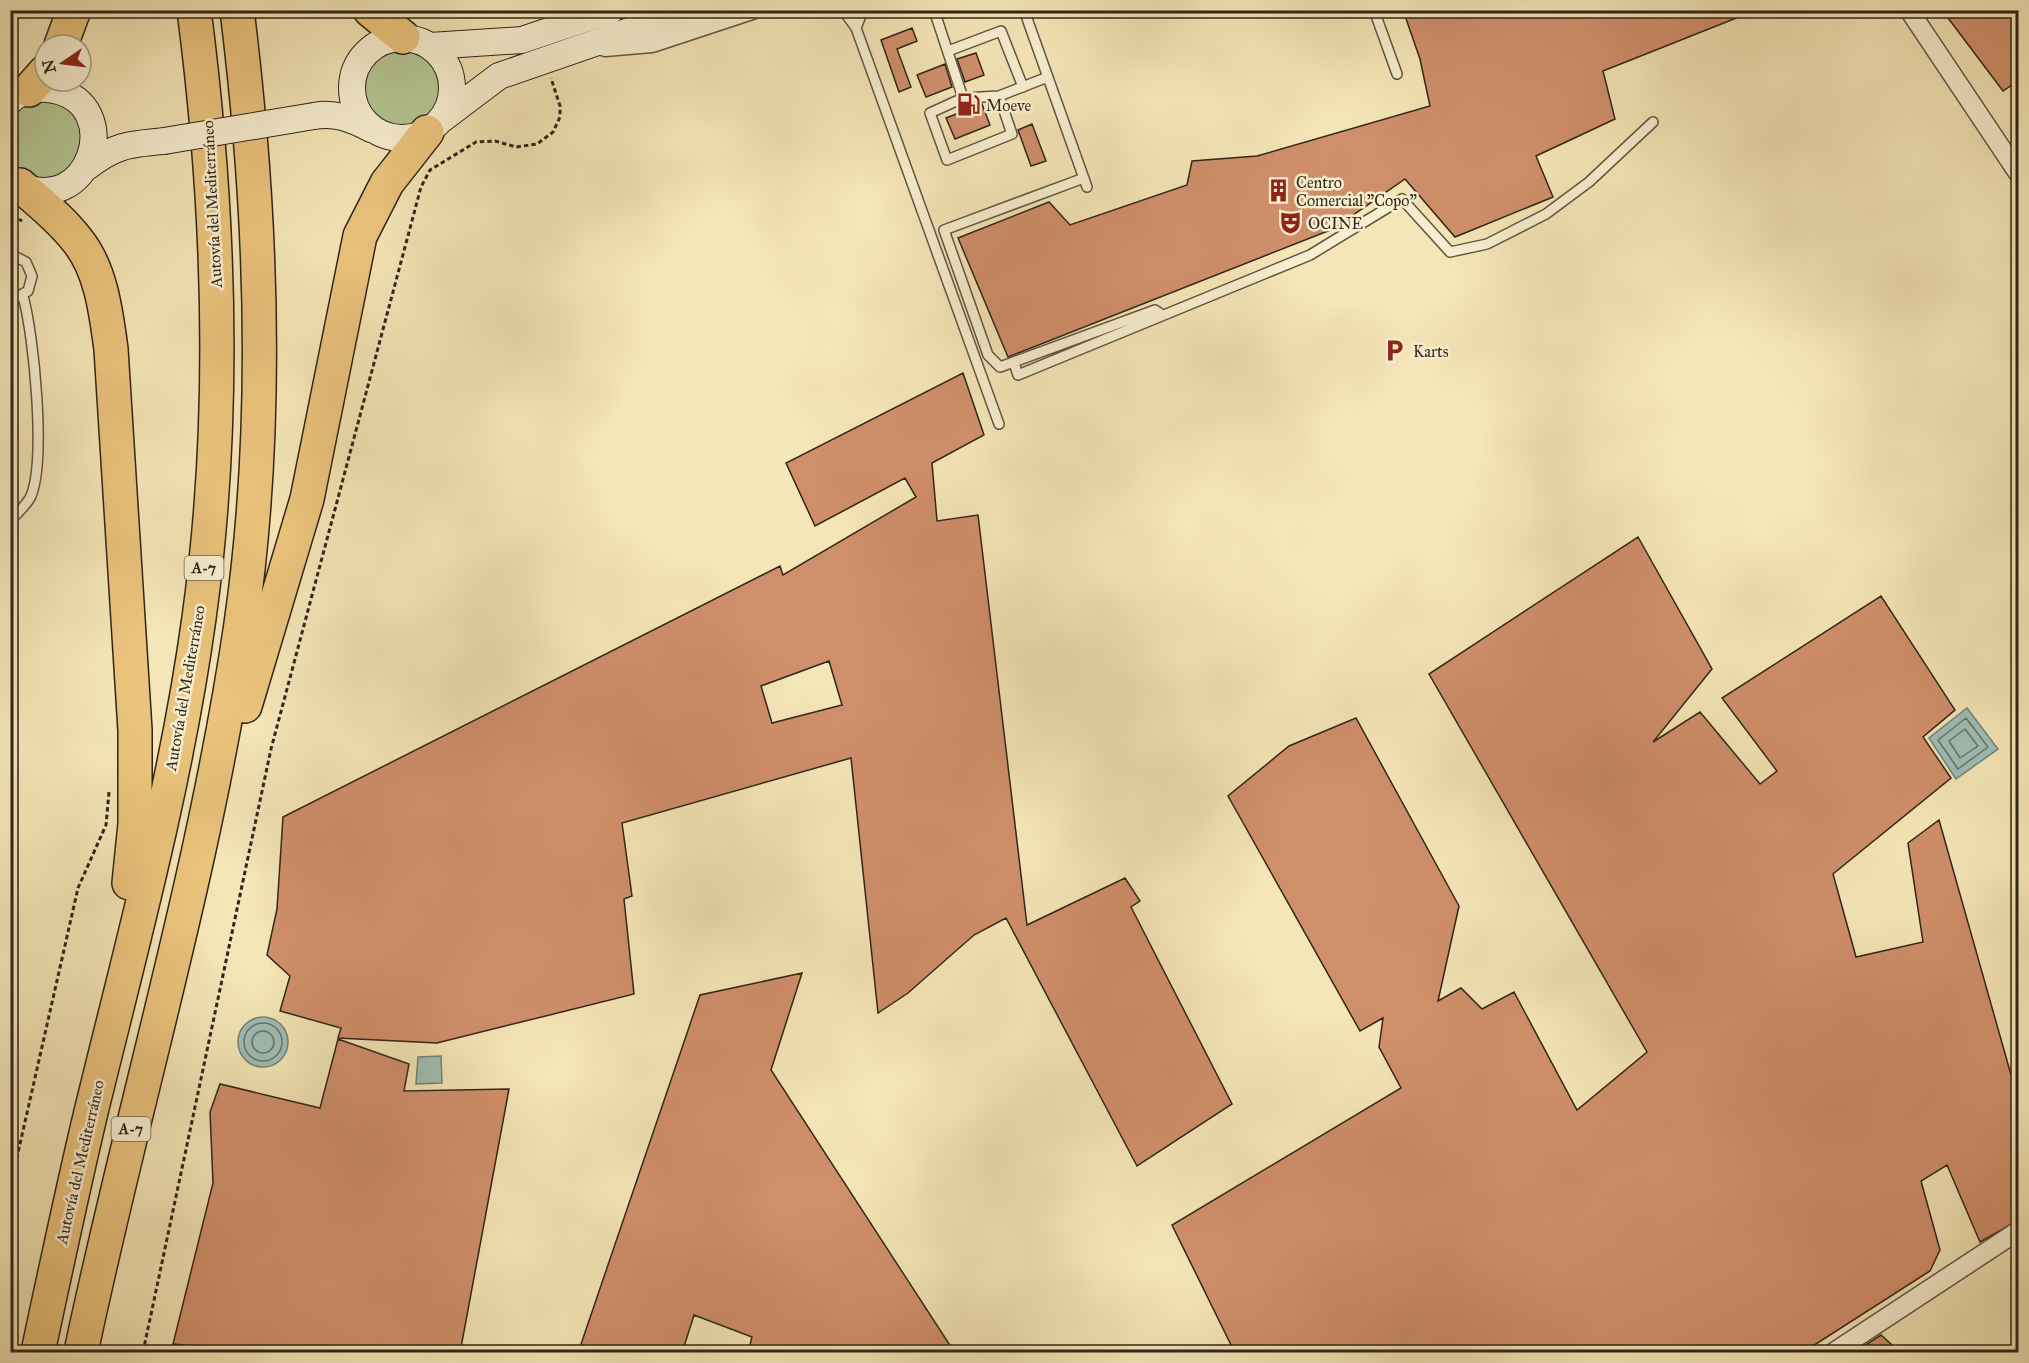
<svg xmlns="http://www.w3.org/2000/svg" width="2029" height="1363" viewBox="0 0 2029 1363" font-family="'IM FELL Great Primer',serif">
	<rect width="100%" height="100%" fill="#f5e6b7"/>
	<filter id="stains"><feTurbulence type="fractalNoise" baseFrequency=".00333" numOctaves="4"/><feColorMatrix values="0 0 0 0 .2 0 0 0 0 .09 0 0 0 0 .02 0 0 0 .5 -.17"/></filter>
	<radialGradient id="worn" r=".72"><stop offset=".6" stop-color="#630" stop-opacity="0"/><stop offset="1" stop-color="#630" stop-opacity=".3"/></radialGradient>
	<path fill="#b5c693" stroke="#727656" stroke-width="1.5" d="M359 89a41 41 0 1 1 82 0a41 41 0 1 1-82 0Z
		M51 98 76 112 86 152 57 183 15 175 11 170 10 112 24 102Z"/>
	<path fill="#9fbeb6" stroke="#728177" stroke-width="1.5" d="M1967 708 1998 749 1956 779 1929 738Z
		M238 1042a25 25 0 1 1 50 0a25 25 0 1 1-50 0Z
		M441 1056 442 1083 416 1084 418 1057Z"/>
	<g fill="none" stroke-linecap="round" stroke-linejoin="round">
		<path stroke="#677268" stroke-width="1.5" d="M1966 718 1988 747 1958 769 1938 740Z
			M1965 729 1978 746 1960 758 1949 741Z
			M244 1042a19 19 0 1 1 38 0a19 19 0 1 1-38 0Z
			M252 1042a11 11 0 1 1 22 0a11 11 0 1 1-22 0Z"/>
	</g>
	<path fill="#d08f6b" stroke="#2f2519" stroke-width="1.5" fill-rule="evenodd" d="M1403 10 1754 11 1603 71 1615 119 1536 156 1553 197 1455 237 1405 179 1333 229 1008 357 958 238 1049 202 1070 225 1187 185 1192 161 1257 156 1430 106 1420 59Z
		M1942 10H2019V80L2003 91Z
		M912 28 917 41 897 49 911 87 899 92 881 40Z
		M976 53 984 75 965 82 957 59Z
		M945 64 952 87 926 97 917 75Z
		M982 104 990 125 955 139 946 118Z
		M1032 124 1046 161 1031 166 1018 130Z
		M963 373 984 435 932 463 937 521 978 515 1027 925 1125 878 1140 901 1131 907 1232 1104 1137 1166 1006 918 974 935 908 993 878 1013 851 758 622 823 632 896 624 899 634 994 437 1043 338 1038 341 1028 280 1011 290 976 267 955 277 909 283 817 780 566 783 575 916 497 905 478 815 526 786 463ZM829 661 842 705 772 723 761 686Z
		M1638 537 1712 669 1653 742 1700 712 1760 784 1777 771 1722 698 1881 596 1955 710 1923 737 1951 778 1833 874 1856 957 1923 942 1908 843 1939 820 2019 1103V1220L1980 1242 1947 1165 1921 1181 1940 1250 1930 1271 1802 1353H1235L1172 1225 1401 1088 1379 1047 1383 1018 1360 1031 1228 796 1289 746 1356 718 1459 906 1438 1001 1461 988 1482 1009 1514 992 1577 1110 1647 1052 1429 674Z
		M802 973 771 1070 955 1353H748L752 1337 694 1315 682 1353H578L700 995Z
		M338 1039 409 1064 404 1091 509 1089 460 1353H263L173 1344 213 1183 210 1112 220 1084 320 1108Z
		M1881 1335 1901 1353H1854L1867 1344Z"/>
	<g fill="none" stroke-linecap="round" stroke-linejoin="round">
		<defs>
			<path id="service" d="M843 10 856 28 999 424
				M934 10 963 98
				M1024 10 1087 187
				M1103 10V11
				M1374 10 1397 74
				M1816 10V11
				M856 28 863 10
				M948 51 1001 31 1023 87
				M999 96 1012 134 947 160 930 113 963 98 999 96 1048 77
				M1084 178 944 230 988 355 1000 367 1155 310 1161 314
				M10 254 26 262 32 276 28 291 10 301
				M1015 366 1018 375 1310 255 1402 199 1450 252 1487 244 1546 214 1589 182 1653 122
				M10 521C17 513 27 505 31 496 46 459 34 336 23 296"/>
			<path id="minor" d="M1909 10 2018 173
				M605 47 652 43 752 10
				M1834 1352 2018 1231"/>
			<path id="secondary" d="M352 88a50 50 0 1 1 100 0a50 50 0 1 1-100 0Z
				M430 46 522 40 611 10
				M10 101C22 90 38 87 54 90 127 105 89 220 18 184
				M314 116C335 112 352 119 371 129
				M442 119 499 76 690 10
				M87 167C115 145 129 144 164 141"/>
			<path id="motorway" d="M370 10 403 37
				M61 45 74 10
				M29 90 45 72
				M20 185C40 203 61 219 77 240 101 269 106 312 111 349L135 730V824L129 883
				M245 706 307 499 360 236 387 183 427 132
				M38 1352C55 1272 72 1192 91 1112 131 948 176 785 199 618 227 417 220 211 194 10
				M81 1352C132 1109 205 870 241 624 270 423 262 212 237 10"/>
		</defs>
		<use href="#service" stroke="#605540" stroke-width="12"/>
		<use href="#minor" stroke="#605540" stroke-width="21"/>
		<use href="#secondary" stroke="#2f2519" stroke-width="28"/>
		<use href="#motorway" stroke="#2f2519" stroke-width="36"/>
		<path stroke="#2f2519" stroke-width="3" stroke-dasharray="4.5 3" stroke-linecap="butt" d="M13 209 11 214 22 221
			M10 1188 78 888 106 825 109 792
			M143 1352 271 749 421 187 430 170 476 142 495 141 516 147 537 144 553 132 560 117V106L551 78"/>
		<use href="#service" stroke="#f8efd0" stroke-width="9"/>
		<use href="#minor" stroke="#f8efd0" stroke-width="18"/>
		<use href="#secondary" stroke="#f8efd0" stroke-width="26"/>
		<use href="#motorway" stroke="#eac37c" stroke-width="33"/>
		<defs>
			<path id="secondary-bridge" d="M164 141 314 116"/>
		</defs>
		<use href="#secondary-bridge" stroke="#2f2519" stroke-width="28" stroke-linecap="butt"/>
		<use href="#secondary-bridge" stroke="#f8efd0" stroke-width="26"/>
	</g>
	<defs>
		<symbol id="fuel-bare" viewBox="-9 -9 18 18"><path d="M-5.5-6h7V0h2V4h1.3V-2.5L3-4.5l.8-.8L6-3V5H2.5V1h-1V6h-7ZM-4.2-4.7v3.2H.2V-4.7Z" fill="#8f2418" stroke="#f8efd0" stroke-width="2.5" paint-order="stroke"/></symbol>
		<symbol id="building-bare" viewBox="-9 -9 18 18"><path d="M-4-6H4V6H1V3H-1V6H-4ZM-2.5-4.3h1.7v1.8h-1.7ZM.8-4.3h1.7v1.8H.8ZM-2.5-1h1.7V.8h-1.7ZM.8-1h1.7V.8H.8Z" fill="#8f2418" stroke="#f8efd0" stroke-width="2.5" paint-order="stroke"/></symbol>
		<symbol id="theatre-bare" viewBox="-9 -9 18 18"><path d="M-5-5.5Q0-4 5-5.5V0Q5 5 0 6Q-5 5-5 0ZM-3.3-2.5H-1v1.5H-3.3ZM1-2.5H3.3v1.5H1ZM-2.8 1Q0 5.5 2.8 1Z" fill="#8f2418" stroke="#f8efd0" stroke-width="2.5" paint-order="stroke"/></symbol>
		<symbol id="parking-bare" viewBox="-9 -9 18 18"><path d="M-3.5-5.5H1a3.5 3.5 0 0 1 0 7H-1V5.5H-3.5ZM-1-3.4V-.6H.8a1.4 1.4 0 0 0 0-2.8Z" fill="#8f2418" stroke="#f8efd0" stroke-width="2.5" paint-order="stroke"/></symbol>
	</defs>
	<g fill-rule="evenodd">
		<use href="#fuel-bare" x="952" y="88" width="33" height="33"/>
		<use href="#building-bare" x="1262" y="174" width="33" height="33"/>
		<use href="#theatre-bare" x="1274" y="206" width="33" height="33"/>
		<use href="#parking-bare" x="1378" y="334" width="33" height="33"/>
	</g>
	<g text-anchor="middle" dominant-baseline="central" stroke-width="5" stroke-linejoin="round" paint-order="stroke">
		<g fill="#f8efd0" stroke="#6b6250" stroke-width="1.5">
			<rect x="184.5" y="556" width="39" height="24" rx="4.5"/>
			<rect x="111.5" y="1117" width="39" height="24" rx="4.5"/>
		</g>
		<g font-size="15" font-weight="bold" fill="#2f2519">
			<text x="204" y="568">A-7</text>
			<text x="131" y="1129">A-7</text>
		</g>
		<g font-size="16" fill="#2f2519" stroke="#f8efd0" text-anchor="start">
			<text x="986" y="105">Moeve</text>
			<text x="1296" y="182">Centro<tspan x="1296" dy="18">Comercial "Copo"</tspan></text>
			<text x="1308" y="223">OCINE</text>
			<text x="1413" y="351">Karts</text>
		</g>
		<g font-size="16" fill="#2f2519" stroke="#f8efd0">
			<text transform="translate(212 204) rotate(-93)">Autovía del Mediterráneo</text>
			<text transform="translate(185 688) rotate(-80)">Autovía del Mediterráneo</text>
			<text transform="translate(80 1162) rotate(-77)">Autovía del Mediterráneo</text>
		</g>
	</g>
	<rect width="2029" height="1363" fill="none" stroke="#f5e6b7" stroke-width="36"/>
	<rect x="12" y="12" width="2005" height="1339" fill="none" stroke="#2f2519" stroke-width="3"/>
	<rect x="18" y="18" width="1993" height="1327" fill="none" stroke="#2f2519" stroke-width="1.5"/>
	<g transform="translate(63 63) rotate(256)"><circle r="28" fill="#f8efd0" stroke="#a89e87" stroke-width="1.5"/>
	<path d="M0-4.5L10 22L0 15L-10 22Z" fill="#8f2418"/>
	<text y="-9" font-size="16" font-weight="bold" text-anchor="middle" fill="#2f2519">N</text>
	</g>
	<rect width="100%" height="100%" filter="url(#stains)"/>
	<rect width="100%" height="100%" fill="url(#worn)"/>
</svg>
